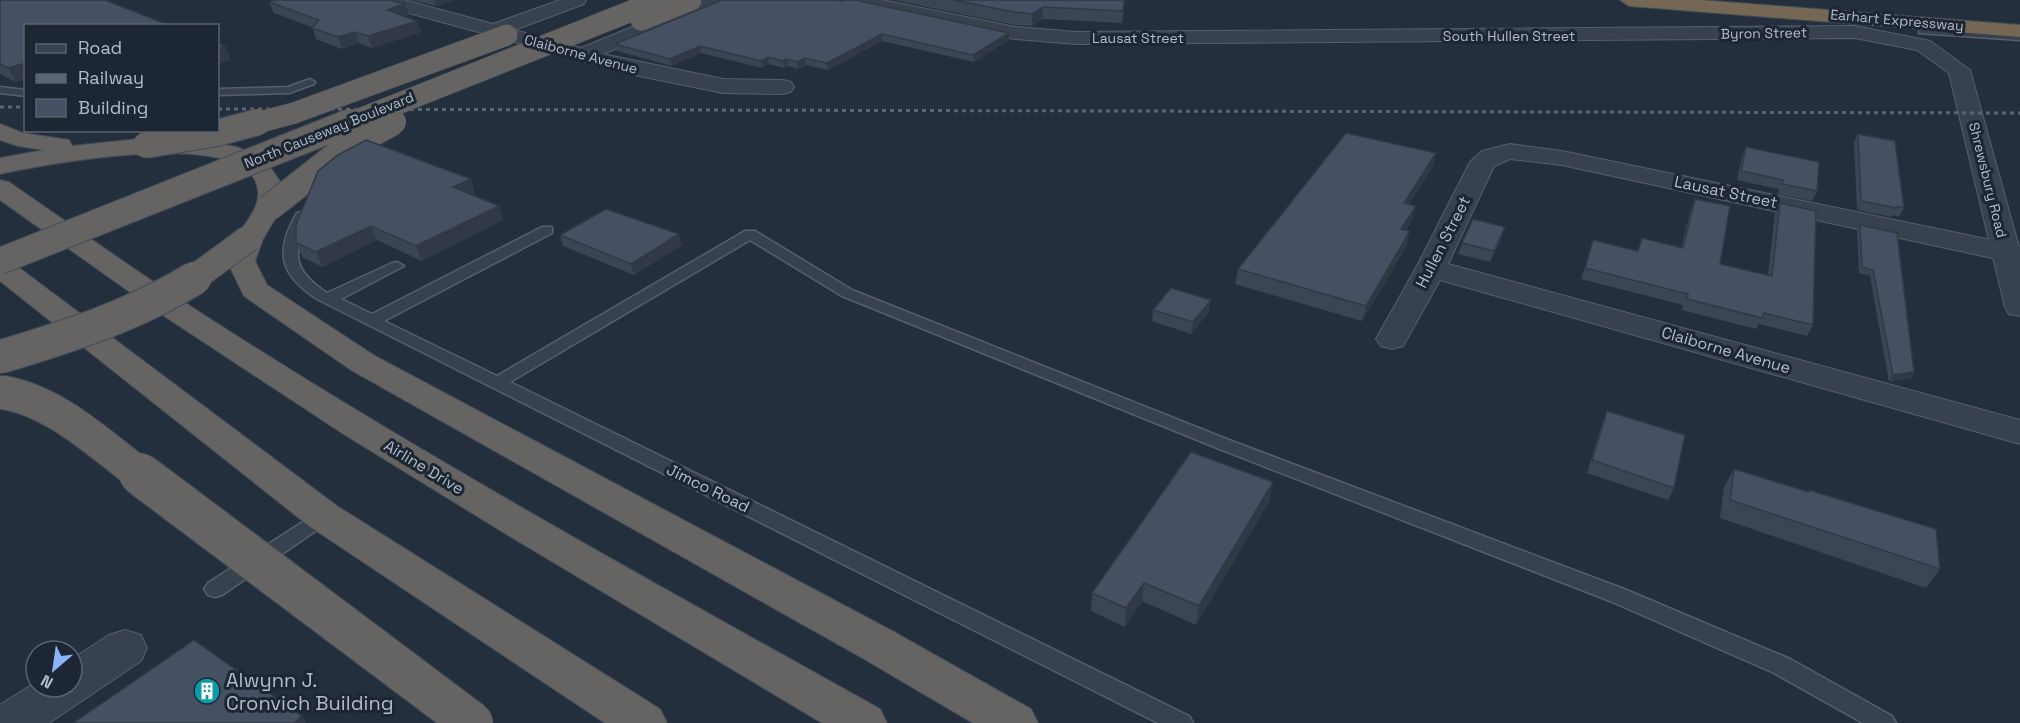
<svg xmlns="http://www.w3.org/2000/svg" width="2020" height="723" viewBox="0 0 2020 723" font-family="'Space Grotesk',sans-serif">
	<rect width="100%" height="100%" fill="#242f3e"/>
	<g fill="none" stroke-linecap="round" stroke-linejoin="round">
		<defs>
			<path id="service" d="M1923 28 2020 34V40L1919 33V29Z
				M310 79 315 82 314 84 289 93 218 95V89L288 87Z
				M0 87 26 90V96L0 93Z
				M302 212 309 216C293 254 291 269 327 293L392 263 397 262 404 266 341 299 372 314 542 227H552V233L384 321 497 376 745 231H755L852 290 1229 440 1624 589 1790 659 1892 716 1896 723H1863L1774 673 1610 601 1217 448 842 296 750 240 510 382 1189 716 1193 723H1158L317 299C280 275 274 252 297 213Z
				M323 509 330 511 333 516 330 521 222 595 215 597 208 595 204 589 208 583Z"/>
			<path id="minor" d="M374 0H404L493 24 560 0H586L584 4 514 30 581 48 698 0H723L721 4 603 54 723 79 783 80 791 82 794 87 791 92 783 94 723 93 635 75 376 4Z
				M1510 144 1562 151 2020 246V264L1562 165 1510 159 1494 166 1448 264 2020 420V444L1440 280 1403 346 1392 349 1381 346 1376 339 1416 268 1470 162 1482 151Z
				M125 630 141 635 147 648 141 661 49 723H0V705L36 682V687H72V659L109 635Z"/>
			<path id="tertiary" d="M846 0H882L1015 27 1076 32 1855 26 1930 41 1970 70 2020 251V316L2009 314 2005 307 1949 73 1917 50 1855 38 1076 44 1015 39 855 6Z"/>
			<path id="trunk" d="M0 124 23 133 69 140 72 146 148 138 190 139 237 147 265 160 284 187 285 194 282 207 263 239 255 261 267 285 375 356 896 633 1031 709 1038 723H973L864 659 351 370 244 296 227 261C229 254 231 246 235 240 243 224 260 210 258 191 253 124 41 165 0 174V158L44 150 18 146 0 140Z
				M0 180 9 182C74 227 138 273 204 315 423 456 652 582 880 709L887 723H822L511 537 345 435 158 312 0 200Z
				M0 258 10 261 337 506 660 709 667 723H605L309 526 0 281Z"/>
			<path id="motorway" d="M1620 0H1700L2020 25V37L1629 6Z"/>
		</defs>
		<use href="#service" stroke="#565f6c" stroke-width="3"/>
		<use href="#minor" stroke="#565f6c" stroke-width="2"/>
		<use href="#tertiary" stroke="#565f6c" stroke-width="2"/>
		<use href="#trunk" stroke="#434c59" stroke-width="2"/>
		<use href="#motorway" stroke="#434c59" stroke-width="2"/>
		<use href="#service" fill="#38414e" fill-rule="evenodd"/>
		<use href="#minor" fill="#38414e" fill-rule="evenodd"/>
		<use href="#tertiary" fill="#38414e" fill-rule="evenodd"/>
		<use href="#trunk" fill="#656462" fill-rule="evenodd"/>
		<use href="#motorway" fill="#746855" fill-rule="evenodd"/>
		<path stroke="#5a6575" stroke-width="3" stroke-dasharray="4 4" stroke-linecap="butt" d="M0 107H26
			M218 109 2020 113"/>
		<defs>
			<path id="trunk-bridge-far3" d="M641 20 691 0
				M253 124 294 113 507 35
				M347 124 659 0
				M389 124 393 122"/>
			<path id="trunk-bridge-far2" d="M146 145 217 133 258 122
				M269 208 344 149 393 122
				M0 261 350 122
				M193 279 249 238"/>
			<path id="trunk-bridge-far1" d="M0 357C67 337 135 315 195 278
				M0 392C53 399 100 444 142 476"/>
			<path id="trunk-bridge" d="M140 474 472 723"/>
		</defs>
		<use href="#trunk-bridge-far3" stroke="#434c59" stroke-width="22" stroke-linecap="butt"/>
		<use href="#trunk-bridge-far2" stroke="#434c59" stroke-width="28" stroke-linecap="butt"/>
		<use href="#trunk-bridge-far1" stroke="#434c59" stroke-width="35" stroke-linecap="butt"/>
		<use href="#trunk-bridge" stroke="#434c59" stroke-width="44" stroke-linecap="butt"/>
		<use href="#trunk-bridge-far3" stroke="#656462" stroke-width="21"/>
		<use href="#trunk-bridge-far2" stroke="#656462" stroke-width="26"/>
		<use href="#trunk-bridge-far1" stroke="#656462" stroke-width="33"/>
		<use href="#trunk-bridge" stroke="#656462" stroke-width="42"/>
	</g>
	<path fill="#3b4654" d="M0 0 26 26V79L16 82 0 74Z
		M412 0H455L436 6Z
		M722 0 1009 40 974 62 882 41 828 70 806 65 798 69 788 66 784 68 769 64 762 68 701 53 672 66 617 51 615 44Z
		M893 0H1125L1122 23 1043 19 1032 26 1015 25Z
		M269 2 409 15 405 16 417 21 421 32 372 48 359 43 342 49 316 39 312 27 274 13Z
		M1858 134 1904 208 1899 217 1893 215 1892 217 1857 210 1854 142Z
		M1746 147 1817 191 1812 201 1778 194 1779 189 1737 180 1742 156Z
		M1436 153 1433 166 1409 204 1412 220 1406 230 1407 245 1362 321 1235 284 1238 269Z
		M475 193 471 195 499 206 503 220 422 261 377 240 323 267 303 258 296 243Z
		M1695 199 1720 264 1768 275 1775 213 1780 203 1813 325 1807 336 1759 324 1756 329 1682 310 1683 305 1581 279 1593 240 1637 250 1642 238 1681 248 1691 209Z
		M1860 225 1914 372 1911 378 1889 382 1870 276 1859 273 1857 231Z
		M560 235 682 245 634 275 563 246Z
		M1502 238 1490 262 1458 254 1462 243Z
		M1153 310 1209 312 1191 334 1152 321Z
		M1607 411 1674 488 1668 500 1587 473 1602 423Z
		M1734 469 1808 492 1809 490 1940 569 1926 588 1720 518 1724 487Z
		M1270 500 1196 625 1142 601 1125 627 1091 611 1092 593Z"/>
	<path fill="#303945" d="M434 0H455L436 6Z
		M405 4 409 15 391 21 387 10Z
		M1043 7V19L1032 26V14Z
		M417 21 421 32 372 48 368 36Z
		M355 32 359 43 342 49 338 37Z
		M1009 33V40L974 62 973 55Z
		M882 34V41L828 70 827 63Z
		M225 46 231 60 218 64V48Z
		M700 46 701 53 672 66 670 59Z
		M768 57 769 64 762 68 761 61Z
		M805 58 806 65 798 69 797 62Z
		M787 59 788 66 784 68 783 61Z
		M26 63V79L16 82 8 68Z
		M1436 153 1433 166 1401 217 1404 203Z
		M471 179 475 193 458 201 453 187Z
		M499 206 503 220 422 261 416 246Z
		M1416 206 1412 220 1397 243 1401 229Z
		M371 226 377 240 323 267 316 252Z
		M1505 227 1502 238 1490 262 1494 251Z
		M1410 231 1407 245 1362 321 1366 306Z
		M679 234 682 245 634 275 631 264Z
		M1211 300 1209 312 1191 334 1193 322Z
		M1914 372 1911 378 1889 382 1893 375Z
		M1273 482 1270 500 1196 625 1199 606Z
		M1144 583 1142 601 1125 627 1126 608Z
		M302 716 306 723H294Z"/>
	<path fill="#455162" stroke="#303945" stroke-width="1.5" d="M0 0H105L171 26H26V63L8 68 0 64Z
		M276 0H389L405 4 387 10 417 21 368 36 355 32 338 37 312 28 319 20 269 2Z
		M722 0H836L843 1 846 0H855L1009 33 973 55 882 34 827 63 805 58 797 62 787 59 783 61 768 57 761 61 700 46 670 59 615 44Z
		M953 0H1124L1123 11 1043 7 1032 14 1015 12Z
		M218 43 225 46 218 48Z
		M1346 133 1436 153 1404 203 1416 206 1401 229 1410 231 1366 306 1238 269Z
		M1858 134 1895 141 1904 208 1897 206V208L1861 201Z
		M366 140 471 179 453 187 499 206 416 246 371 226 316 252 296 243V225L318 171 338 155Z
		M1746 147 1819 162 1817 191 1782 184 1783 180 1741 171Z
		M1695 199 1730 206 1720 264 1772 276 1780 203 1816 211 1813 325 1764 313 1762 318 1687 299 1688 294 1585 268 1593 240 1638 251 1642 238 1683 248Z
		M606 209 679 234 631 264 560 235Z
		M1473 219 1505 227 1494 251 1462 243Z
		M1860 225 1897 233 1914 372 1893 375 1873 270 1862 267Z
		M1171 288 1211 300 1193 322 1153 310Z
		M1607 411 1685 435 1674 488 1592 460Z
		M1191 452 1273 482 1199 606 1144 583 1126 608 1092 593Z
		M1734 469 1809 492V490L1936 529 1940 569 1730 500Z
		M194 640 302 716 294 723H73Z"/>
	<defs>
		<symbol id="building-disc" viewBox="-11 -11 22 22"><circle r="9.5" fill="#0f9aa8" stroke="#1d2633"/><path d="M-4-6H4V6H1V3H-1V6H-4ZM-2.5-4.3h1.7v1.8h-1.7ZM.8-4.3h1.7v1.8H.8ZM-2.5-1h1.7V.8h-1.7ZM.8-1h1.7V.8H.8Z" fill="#fff"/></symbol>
	</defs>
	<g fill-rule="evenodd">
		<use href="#building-disc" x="192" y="676" width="30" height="30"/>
	</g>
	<g text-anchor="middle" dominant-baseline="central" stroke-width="6" stroke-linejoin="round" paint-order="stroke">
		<g font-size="14" fill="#b4bcc9" stroke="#1d2633">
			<text transform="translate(1897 20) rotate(5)">Earhart Expressway</text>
			<text transform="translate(1764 33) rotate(-1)">Byron Street</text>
			<text x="1509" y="36">South Hullen Street</text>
			<text x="1138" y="38">Lausat Street</text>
			<text transform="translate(581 54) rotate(15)">Claiborne Avenue</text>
			<text transform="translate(329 130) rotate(-22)">North Causeway Boulevard</text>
			<text transform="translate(1988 180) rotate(76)">Shrewsbury Road</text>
		</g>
		<g font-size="16" fill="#b4bcc9" stroke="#1d2633">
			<text transform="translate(1726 192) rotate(12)">Lausat Street</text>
			<text transform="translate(1443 242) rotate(-63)">Hullen Street</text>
			<text transform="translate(1726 350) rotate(16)">Claiborne Avenue</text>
			<text transform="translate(424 467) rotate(31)">Airline Drive</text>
			<text transform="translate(708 488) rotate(26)">Jimco Road</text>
		</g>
		<g font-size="20" fill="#b4bcc9" stroke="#1d2633" text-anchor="start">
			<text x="226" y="680">Alwynn J.<tspan x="226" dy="23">Cronvich Building</tspan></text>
		</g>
	</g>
	<rect x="24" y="24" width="195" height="108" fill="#1d2633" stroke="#59626f" stroke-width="1.5"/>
	<rect x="36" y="44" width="30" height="9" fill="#38414e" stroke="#59626f" stroke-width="1.5"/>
	<text x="78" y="54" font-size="18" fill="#b4bcc9">Road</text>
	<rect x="36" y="74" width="30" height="9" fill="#5a6575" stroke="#59626f" stroke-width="1.5"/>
	<text x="78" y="84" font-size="18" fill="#b4bcc9">Railway</text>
	<rect x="36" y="99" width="30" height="18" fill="#455162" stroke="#59626f" stroke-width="1.5"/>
	<text x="78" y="114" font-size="18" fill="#b4bcc9">Building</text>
	<g transform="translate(54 669) rotate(209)"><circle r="28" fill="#1d2633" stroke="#59626f" stroke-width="1.5"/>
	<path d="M0-4.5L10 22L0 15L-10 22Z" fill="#8ab4f8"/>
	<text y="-9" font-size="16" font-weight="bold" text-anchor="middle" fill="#b4bcc9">N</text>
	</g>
</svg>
